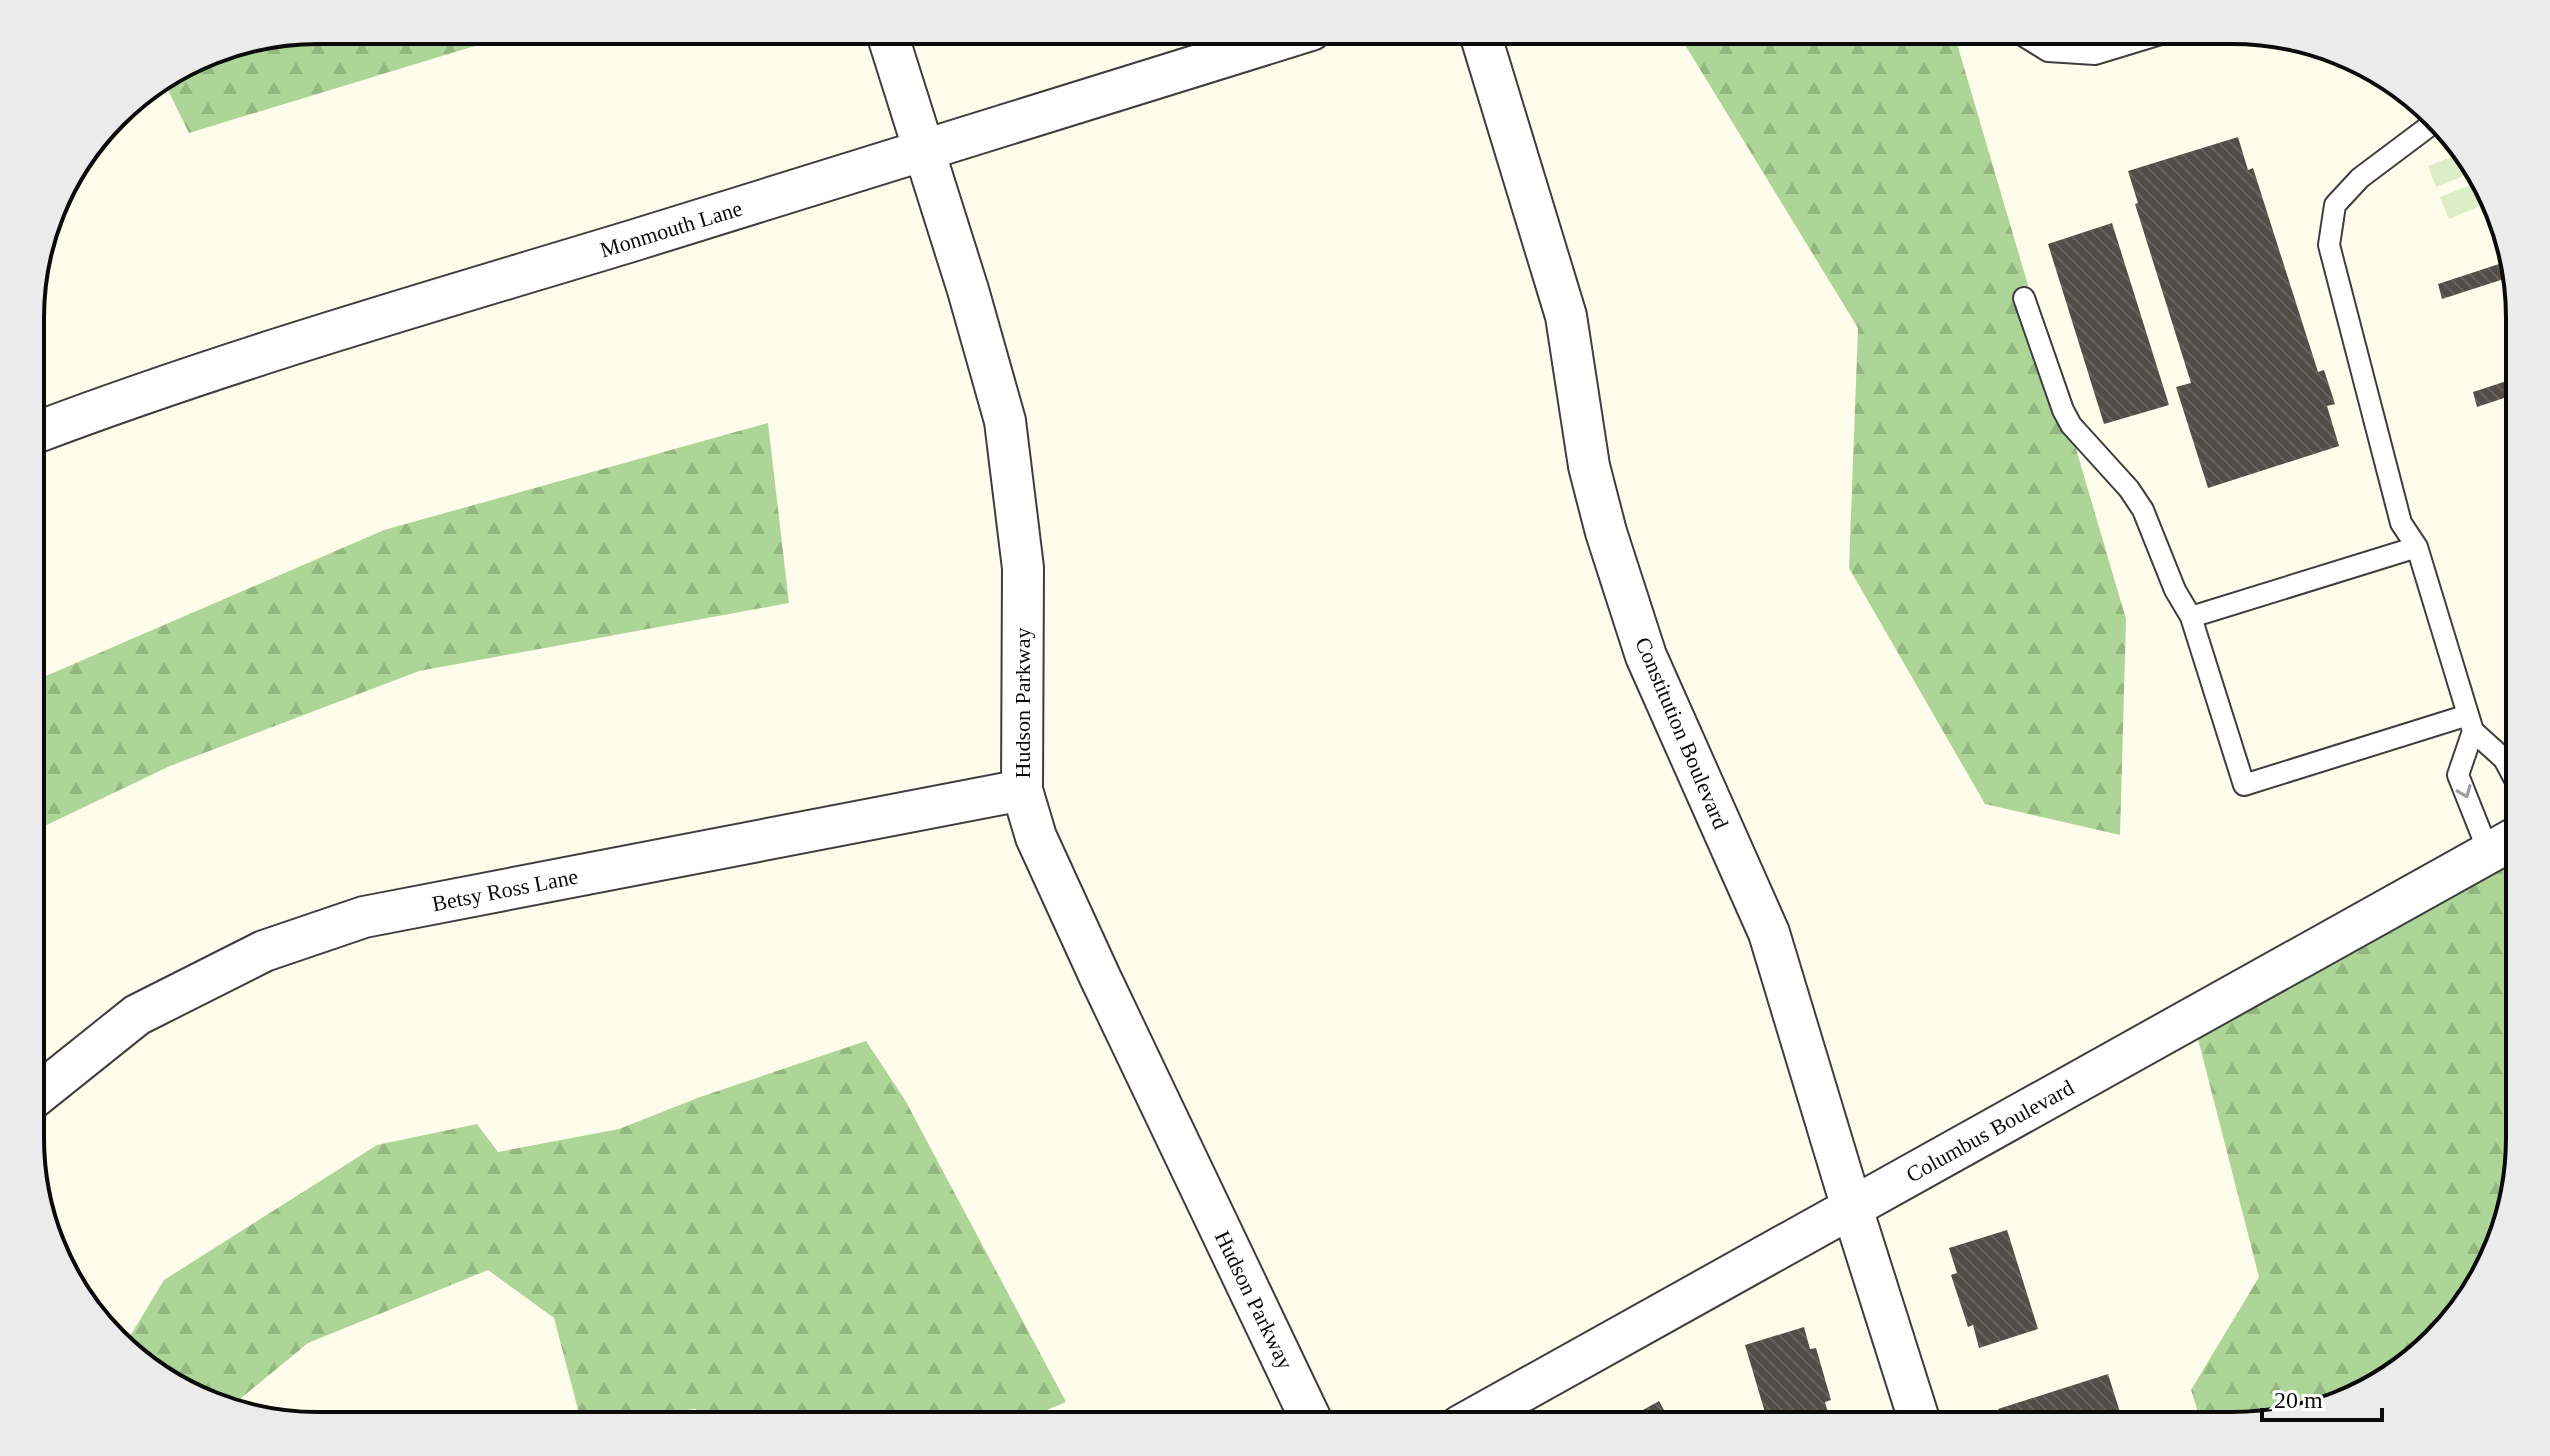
<svg xmlns="http://www.w3.org/2000/svg" width="2550" height="1456" viewBox="0 0 2550 1456" font-family="Georgia,serif">
	<defs>
		<pattern id="forest-firs" width="22" height="20" patternUnits="userSpaceOnUse" patternTransform="scale(2)"><rect width="22" height="20" fill="#add597"/><path d="M5 1l3.5 6h-7zM16 11l3.5 6h-7z" fill="#94b681"/></pattern>
		<pattern id="building-back-hatch" width="6" height="6" patternUnits="userSpaceOnUse" patternTransform="scale(2)"><rect width="6" height="6" fill="#534d48"/><path d="M-1 5l2 2M0 0l6 6M5-1l2 2" fill="none" stroke="#67625e"/></pattern>
	</defs>
	<rect width="100%" height="100%" fill="#fefcea"/>
	<path fill="url(#forest-firs)" d="M318 30H527L189 133 163 80 208 52Z
		M1676 30H1953L2126 619 2120 835 1985 804 1849 568 1858 328Z
		M768 423 789 603 419 671 170 766 32 832V682L384 530Z
		M2519 847V1157L2481 1283 2377 1387 2251 1425H2202L2191 1390 2259 1277 2198 1039Z
		M866 1041 905 1100 1066 1402 1008 1426H707L696 1409 581 1421 554 1318 488 1270 308 1343 234 1404 173 1387 126 1343 164 1280 377 1145 477 1124 498 1152 619 1129 700 1097Z"/>
	<path fill="#ddedc8" d="M2461 153 2478 170 2436 187 2428 166Z
		M2483 180 2490 202 2449 219 2440 197Z"/>
	<path fill="url(#building-back-hatch)" d="M2238 137 2248 170 2253 168 2318 372 2324 370 2335 404 2327 406 2339 446 2208 488 2176 387 2191 383 2135 204 2138 203 2128 171Z
		M2112 223 2169 405 2104 424 2048 244Z
		M2502 263 2507 278 2442 299 2438 284Z
		M2519 377V393L2477 407 2473 392Z
		M2007 1230 2038 1329 1979 1348 1973 1325 1968 1327 1951 1275 1957 1273 1949 1248Z
		M1804 1327 1810 1349 1816 1348 1831 1400 1825 1402 1832 1426H1769L1745 1345Z
		M2108 1374 2124 1425H2003L1998 1409Z
		M1659 1401 1673 1426H1640L1634 1415Z"/>
	<g fill="none" stroke-linecap="round" stroke-linejoin="round">
		<defs>
			<path id="service" d="M2014 30 2048 51 2095 54 2174 30
				M2432 124 2360 178 2335 205 2329 245 2401 523 2417 547 2473 731 2504 759 2519 787
				M2024 298 2063 410 2071 425 2129 489 2143 510 2175 590 2191 617
				M2417 547 2191 617 2244 785 2468 715
				M2473 731 2458 775 2489 853"/>
			<path id="minor" d="M886 30 968 290 1005 421 1023 568 1022 790 1036 837 1100 977 1314 1426
				M1479 30 1566 316 1589 466 1606 532 1646 656 1769 933 1852 1208 1921 1426
				M32 434C230 359 434 301 635 240 861 172 1086 101 1311 30
				M32 1099 137 1015 264 951 364 917 1022 790
				M1460 1426 2519 836"/>
		</defs>
		<use href="#service" stroke="#3e3e3e" stroke-width="24"/>
		<use href="#minor" stroke="#3e3e3e" stroke-width="44"/>
		<use href="#service" stroke="#fff" stroke-width="20"/>
		<use href="#minor" stroke="#fff" stroke-width="40"/>
	</g>
	<defs><path id="oneway-chevron" d="M-2-3.5L2.5 0L-2 3.5" fill="none" stroke-width="1.6" stroke-linecap="round" stroke-linejoin="round" transform="scale(2)"/></defs>
	<use stroke="#9d9d9d" href="#oneway-chevron" transform="translate(2465 792) rotate(68)"/>
	<g text-anchor="middle" dominant-baseline="central" stroke-width="8" stroke-linejoin="round" paint-order="stroke">
		<g font-size="22" fill="#0b0b0b" stroke="#fff">
			<text transform="translate(671 229) rotate(-17)">Monmouth Lane</text>
			<text transform="translate(1022 703) rotate(-90)">Hudson Parkway</text>
			<text transform="translate(1682 733) rotate(67)">Constitution Boulevard</text>
			<text transform="translate(505 890) rotate(-11)">Betsy Ross Lane</text>
			<text transform="translate(1990 1131) rotate(-29)">Columbus Boulevard</text>
			<text transform="translate(1254 1300) rotate(64)">Hudson Parkway</text>
		</g>
	</g>
	<path d="M0 0H2550V1456H0ZM318 44H2232A274 274 0 0 1 2506 318V1138A274 274 0 0 1 2232 1412H318A274 274 0 0 1 44 1138V318A274 274 0 0 1 318 44Z" fill="#ebebeb" fill-rule="evenodd"/>
	<path fill="none" stroke="#0b0b0b" stroke-width="4" d="M318 44H2232A274 274 0 0 1 2506 318V1138A274 274 0 0 1 2232 1412H318A274 274 0 0 1 44 1138V318A274 274 0 0 1 318 44Z"/>
	<path d="M2262 1408v12h120v-12" fill="none" stroke="#0b0b0b" stroke-width="4"/>
	<text x="2274" y="1408" font-size="24" fill="#0b0b0b" stroke="#ffffff" stroke-width="6" paint-order="stroke">20 m</text>
</svg>
